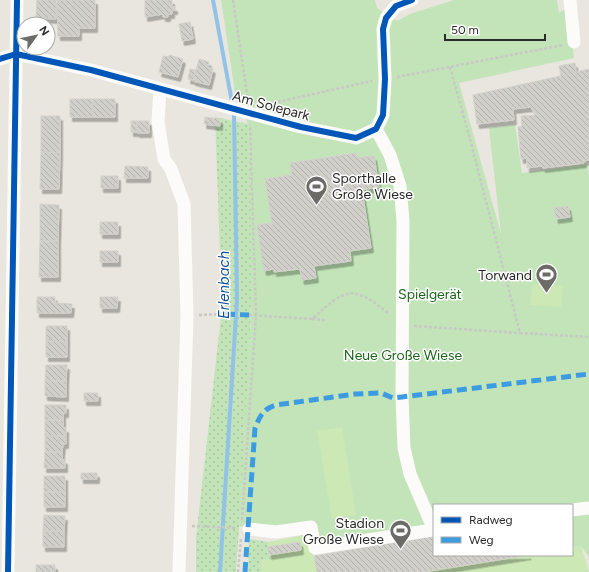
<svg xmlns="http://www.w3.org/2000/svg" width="589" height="572" viewBox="0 0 589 572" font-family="Figtree,sans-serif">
	<defs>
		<pattern id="grass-dots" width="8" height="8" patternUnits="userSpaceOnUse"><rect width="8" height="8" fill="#c2e4b8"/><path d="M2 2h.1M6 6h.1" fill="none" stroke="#a7c49e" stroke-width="1.8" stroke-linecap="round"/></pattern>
		<pattern id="building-back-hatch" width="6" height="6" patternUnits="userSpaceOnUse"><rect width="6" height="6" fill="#d1cfca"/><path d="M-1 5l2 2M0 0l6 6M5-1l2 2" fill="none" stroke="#b3b2ae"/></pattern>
		<filter id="shadow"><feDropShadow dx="2.5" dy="4.5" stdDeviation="0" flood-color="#0004"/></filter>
	</defs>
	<rect width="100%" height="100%" fill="#e8e6de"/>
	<path fill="url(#grass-dots)" d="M215 117 248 124C258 272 246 424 236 572H196V538L222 308Z
		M249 539 268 542 270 559 261 561 262 572H248Z"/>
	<path fill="#c2e4b8" d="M221 0H375L377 8 397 21 410 14 454 0H557L559 13 568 7 574 58 459 83 501 234 489 128 515 125 522 173 587 164 589 176V557L581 546 572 547V505H434V528L317 546 312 526 275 531 239 526 251 318 250 153 248 124 235 92Z"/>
	<path fill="#cbe8b5" d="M532 284 563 286 561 307 530 305Z
		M342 427 356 515 332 519 317 431Z
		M309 534 314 560 434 540V555H572V547L581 546 589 572H262L261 560 270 559 268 542Z"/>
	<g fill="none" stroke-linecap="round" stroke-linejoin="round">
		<path stroke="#93c2e8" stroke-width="4" d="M213 0 234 113 237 299 220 572"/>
	</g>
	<path fill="url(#building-back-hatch)" stroke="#d3d1cb" filter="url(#shadow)" d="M37 0H56V19L36 18Z
		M57 0H95V28H79V36H58Z
		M145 0H172V7H175V10H172V14H168V17H163V14L145 17Z
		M190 22 193 39 182 41 179 24Z
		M169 55 183 59 178 77 159 72 163 56 169 57Z
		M199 59 209 62 208 67 213 69 209 85 193 81Z
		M575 63 576 72 589 69V160L584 161V163L543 168 542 166 527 168V158L521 159 518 127 522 126 521 116 535 115 531 107 513 109 514 120 477 124 473 95 561 76 559 66Z
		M190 69 196 70 193 80 188 79Z
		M70 99H92L93 117H70Z
		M92 99H115V117H93Z
		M41 116H60V153L41 152Z
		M205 117 220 119V126L204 124Z
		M131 121H137V132H131Z
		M137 121H149V133H137Z
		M41 152 60 153 59 189H40Z
		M357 153V158L374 156 379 187 362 190 371 248 350 251 351 261 314 266 316 278 302 280 300 269 274 272V269L264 271 257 225 269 223V225H272L265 179 292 175 290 163Z
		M125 166 148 167V178H124Z
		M101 176H118V188H101Z
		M40 204 59 205 58 241H40Z
		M568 206 570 217 556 219 554 208Z
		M100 222H118V234H100Z
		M40 241H58V277H39Z
		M100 251H118V262H100Z
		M37 297H55V303L72 304 71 313H37Z
		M100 297H118L117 308H100Z
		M46 326H67V342L46 341Z
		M46 341 67 342V357H46Z
		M46 365H67L66 381H45Z
		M45 381H66V397L45 396Z
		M84 393H98V401H84Z
		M45 405H66V413H63V420H45Z
		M45 420H63V428H66V436H45Z
		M45 436H66V444H63L62 452H45Z
		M45 452H62V459L65 460V468H44Z
		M81 473H97V479H81Z
		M44 476H65V492H44Z
		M44 492H65V507H44Z
		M44 515 65 516 64 531H43Z
		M43 531H64V547H43Z
		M434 536V555H529L424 572H317L314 556Z
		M300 542 301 550 269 555 268 547Z
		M36 565H55V572H36Z"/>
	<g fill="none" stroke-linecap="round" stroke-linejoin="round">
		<path stroke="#c8c8c6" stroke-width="2.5" stroke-dasharray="3 2" stroke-linecap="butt" d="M233 0 248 100
			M450 67 470 139 520 333 589 337
			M397 77 563 45
			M268 104 372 81
			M199 315 225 314
			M249 315 312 319C345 289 352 283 389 314
			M312 319 325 320
			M414 326 520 333
			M242 520 256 316 250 125
			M192 526 237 528
			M238 572 241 539"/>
		<path stroke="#fcfbfa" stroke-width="13" d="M570 0 574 42
			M0 59 16 54 91 70 301 127 356 138 376 129 383 115 385 79 383 29 386 18 396 6 412 0
			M160 89 158 122 164 159 171 169 184 204 187 316 179 572
			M376 129 390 155 400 186 403 221 402 397 404 448 410 474 434 530
			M572 510 589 508
			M249 529 276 532 311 527 315 548 433 530
			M8 572 17 0"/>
		<path stroke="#3d9ce1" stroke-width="5" stroke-dasharray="10 5" stroke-linecap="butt" d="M225 314 249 315
			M245 572 255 428C260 416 263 409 276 405L355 394 381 393 393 398 402 397 589 374"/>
		<defs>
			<path id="cycleway" d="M0 59 16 54 91 70 301 127 356 138 376 129 383 115 385 79 383 29 386 18 396 6 412 0
				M8 572 17 0"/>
		</defs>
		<use href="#cycleway" stroke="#fff" stroke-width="8"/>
		<use href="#cycleway" stroke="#0057b8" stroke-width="6"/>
	</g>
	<defs>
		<symbol id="stadium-pin" viewBox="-11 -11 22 30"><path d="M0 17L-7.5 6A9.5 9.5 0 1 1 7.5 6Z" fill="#6c6b68" stroke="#fff"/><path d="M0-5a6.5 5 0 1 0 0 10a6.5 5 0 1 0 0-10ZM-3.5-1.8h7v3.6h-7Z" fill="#fff"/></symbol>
	</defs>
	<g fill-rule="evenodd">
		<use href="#stadium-pin" x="304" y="174" width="25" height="34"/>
		<use href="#stadium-pin" x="534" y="262" width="25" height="34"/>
		<use href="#stadium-pin" x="388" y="518" width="25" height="34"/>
	</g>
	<g text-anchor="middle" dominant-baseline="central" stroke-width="3" stroke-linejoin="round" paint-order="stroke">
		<g font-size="14" fill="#292929" stroke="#fff">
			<text transform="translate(271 106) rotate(15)">Am Solepark</text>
		</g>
		<g font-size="14" fill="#292929" stroke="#fff" text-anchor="end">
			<text x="332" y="178" text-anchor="start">Sporthalle<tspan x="332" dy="16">Große Wiese</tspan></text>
			<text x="532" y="275">Torwand</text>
			<text x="384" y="523">Stadion<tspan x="384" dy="16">Große Wiese</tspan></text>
		</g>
		<g font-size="14" fill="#1b651a" stroke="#fff">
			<text x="430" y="294">Spielgerät</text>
			<text x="403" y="355">Neue Große Wiese</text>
		</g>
		<g font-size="15" font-style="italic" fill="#0f4d98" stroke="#fff">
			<text transform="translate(224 285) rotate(-90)">Erlenbach</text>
		</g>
	</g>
	<rect x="433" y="504" width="140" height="52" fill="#ffffff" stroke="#a9a9a9"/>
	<rect x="441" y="517" width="20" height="6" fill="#0057b8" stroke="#a9a9a9"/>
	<text x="469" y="524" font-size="12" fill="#292929">Radweg</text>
	<rect x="441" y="537" width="20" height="6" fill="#3d9ce1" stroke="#a9a9a9"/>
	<text x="469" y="544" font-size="12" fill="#292929">Weg</text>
	<g transform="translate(36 36) rotate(57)"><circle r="19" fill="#ffffff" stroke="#a9a9a9"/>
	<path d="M0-3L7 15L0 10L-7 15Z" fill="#6c6b68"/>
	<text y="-6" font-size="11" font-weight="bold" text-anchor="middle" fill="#292929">N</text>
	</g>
	<path d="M445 34v6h100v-6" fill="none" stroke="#292929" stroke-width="2"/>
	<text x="451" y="34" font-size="12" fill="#292929" stroke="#ffffff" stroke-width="3" paint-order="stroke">50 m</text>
</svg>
